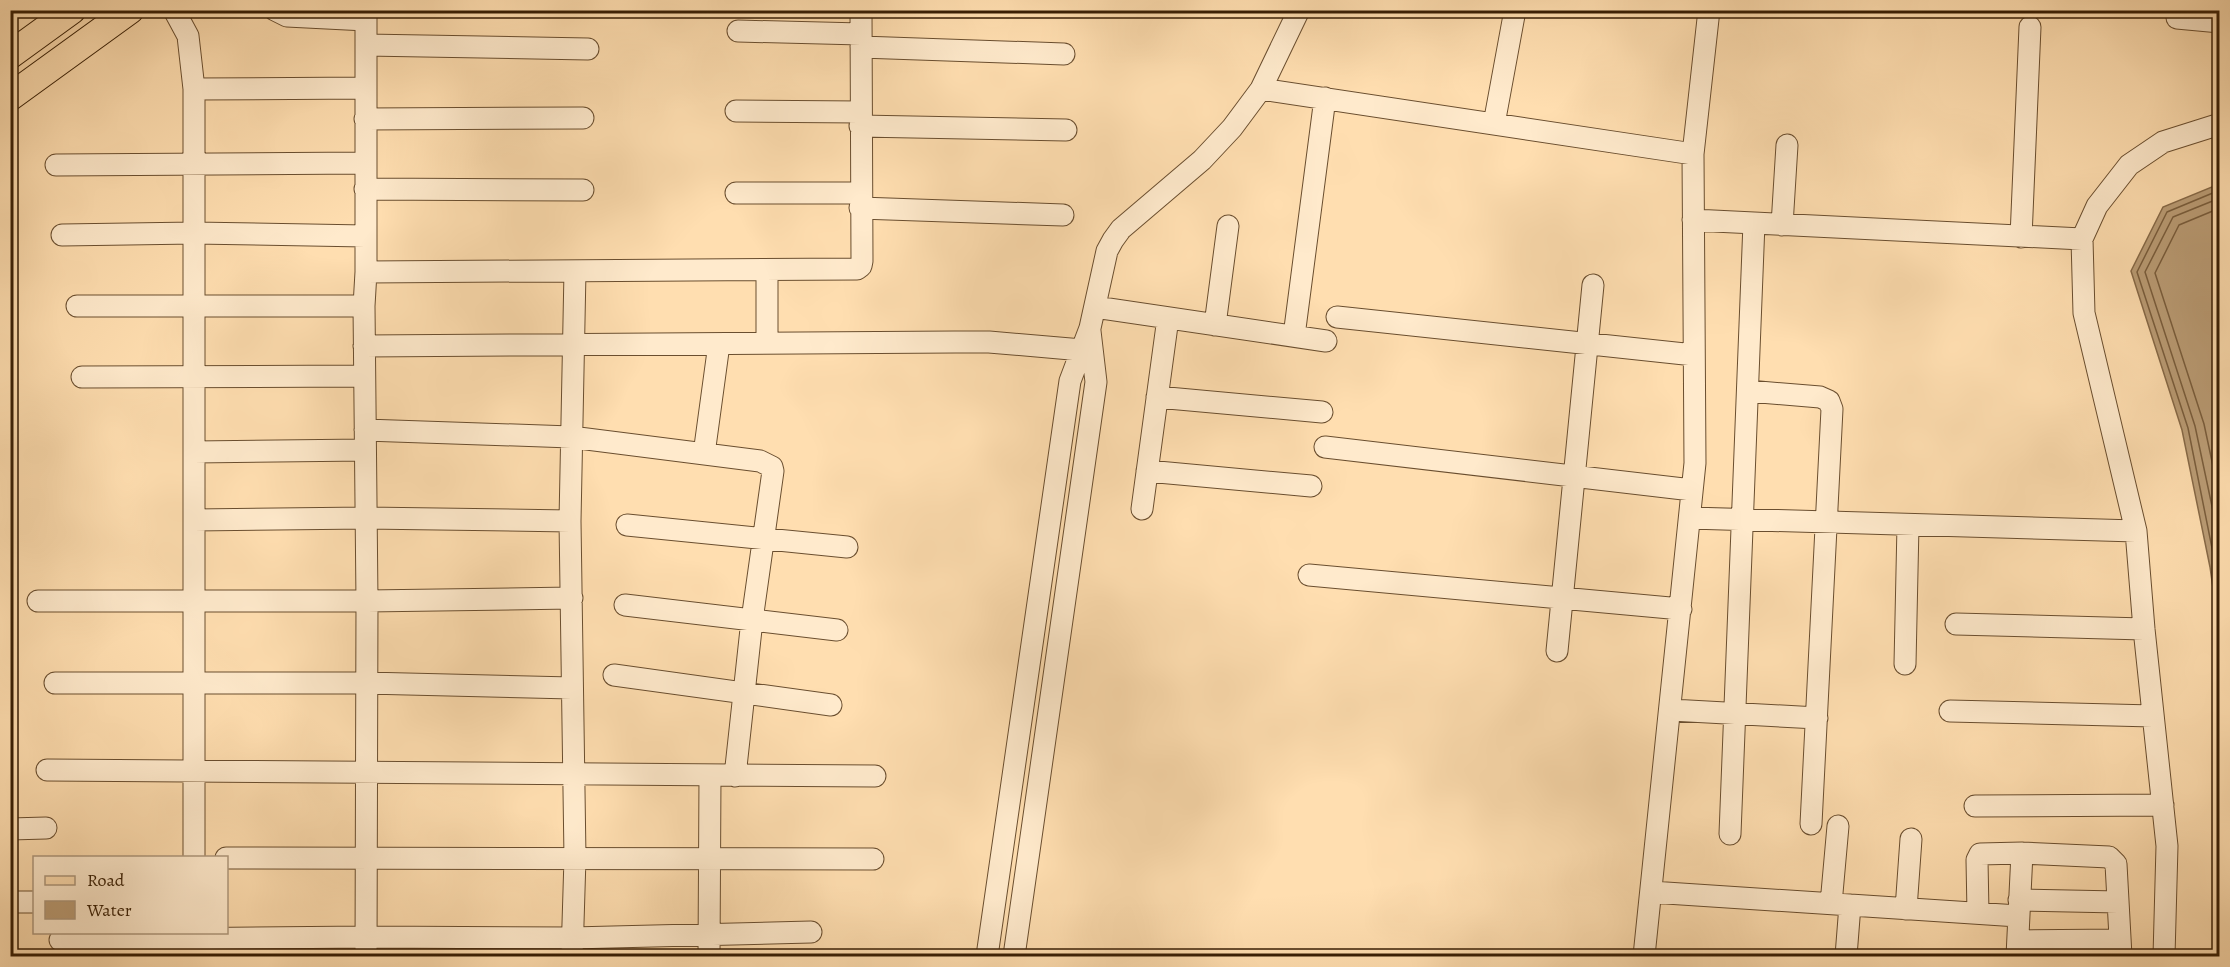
<svg xmlns="http://www.w3.org/2000/svg" width="2230" height="967" viewBox="0 0 2230 967" font-family="Alegreya,serif">
	<rect width="100%" height="100%" fill="#ffdeb0"/>
	<filter id="stains"><feTurbulence type="fractalNoise" baseFrequency=".00333" numOctaves="4"/><feColorMatrix values="0 0 0 0 .2 0 0 0 0 .09 0 0 0 0 .02 0 0 0 .5 -.17"/></filter>
	<radialGradient id="worn" r=".72"><stop offset=".6" stop-color="#630" stop-opacity="0"/><stop offset="1" stop-color="#630" stop-opacity=".3"/></radialGradient>
	<path fill="#bb9d76" stroke="#876a48" stroke-width="1.5" d="M2219 184V630L2210 567 2182 430 2131 271 2163 207Z"/>
	<g fill="none" stroke-linecap="round" stroke-linejoin="round">
		<path stroke="#7a5e3d" stroke-width="1.5" d="M2220 190 2167 212 2137 272 2188 428 2220 588
			M2220 198 2173 217 2145 272 2195 426 2220 544
			M2220 208 2179 225 2155 273 2204 424 2220 499"/>
		<defs>
			<path id="minor" d="M174 10 188 36 194 89V858
				M275 10 287 16 366 20
				M366 10V272L364 306 367 601 366 956
				M2177 18 2220 22
				M738 31 861 34
				M366 45 588 49
				M861 47 1064 54
				M194 89 366 88
				M1261 89 1693 154
				M736 111 860 112
				M365 119 583 118
				M1494 124 1515 10
				M860 126 1066 130
				M56 165 365 163
				M365 189 583 190
				M736 193H860
				M860 208 1063 215
				M1693 220 2082 239
				M1782 225 1787 145
				M62 235 194 233 365 236
				M2021 237 2030 27
				M767 270V343
				M366 272 857 269 861 266 862 261 861 10
				M77 306H364
				M1095 307 1326 341
				M1337 317 1694 355
				M1215 325 1228 226
				M1294 336 1325 98
				M364 346 955 342H989L1082 350
				M82 377 364 376
				M1748 391 1820 397 1829 401 1832 409 1811 824
				M1157 397 1322 412
				M365 430 571 437 760 461 772 467 773 471 752 620 735 776
				M1325 447 1692 490
				M194 452 365 450
				M704 454 719 344
				M1147 471 1311 486
				M1142 509 1168 318
				M1690 518 2136 531
				M194 520 366 518 570 521
				M627 525 847 547
				M1309 575 1681 609
				M38 601H367L572 598
				M625 605 837 630
				M1956 624 2144 629
				M1557 651 1593 285
				M1905 664 1908 525
				M614 675 831 705
				M55 683H366L572 688
				M1671 710 1817 718
				M1950 711 2153 716
				M47 770 875 776
				M1975 806 2163 805
				M10 829 46 828
				M1730 834 1754 223
				M226 858 873 859
				M1651 892 2018 916
				M2019 900 2118 902
				M10 902H34
				M1831 904 1838 826
				M1906 909 1911 839
				M1978 913 1977 860 1980 854 2022 853 2109 857 2116 864 2121 956
				M194 932V956
				M60 940 366 937 572 938 811 932
				M2018 941 2120 940
				M572 956 575 858 570 521 575 271
				M709 956 710 776
				M987 956 1070 381 1090 328 1107 251 1113 240 1121 229 1202 160 1232 128 1261 89 1299 10
				M1014 956 1096 382 1090 331
				M1644 956 1695 463 1693 154 1709 10
				M1846 956 1850 905
				M2017 956 2022 853
				M2164 956 2167 846 2144 629 2136 531 2084 313 2082 239 2097 206 2129 165 2163 142 2220 124"/>
			<path id="major" d="M10 55 72 10
				M10 97 130 10"/>
		</defs>
		<use href="#minor" stroke="#6a4e2f" stroke-width="23"/>
		<use href="#major" stroke="#381e04" stroke-width="29"/>
		<use href="#minor" stroke="#ffeacc" stroke-width="21"/>
		<use href="#major" stroke="#ffdeb0" stroke-width="27"/>
	</g>
	<rect width="2230" height="967" fill="none" stroke="#ffdeb0" stroke-width="36"/>
	<rect x="12" y="12" width="2206" height="943" fill="none" stroke="#381e04" stroke-width="3"/>
	<rect x="18" y="18" width="2194" height="931" fill="none" stroke="#381e04" stroke-width="1.5"/>
	<rect x="33" y="856" width="195" height="78" fill="#ffeacc" stroke="#af987c" stroke-width="1.5"/>
	<rect x="45" y="876" width="30" height="9" fill="#ffdeb0" stroke="#af987c" stroke-width="1.5"/>
	<text x="87" y="886" font-size="18" fill="#381e04">Road</text>
	<rect x="45" y="901" width="30" height="18" fill="#bb9d76" stroke="#af987c" stroke-width="1.5"/>
	<text x="87" y="916" font-size="18" fill="#381e04">Water</text>
	<rect width="100%" height="100%" filter="url(#stains)"/>
	<rect width="100%" height="100%" fill="url(#worn)"/>
</svg>
